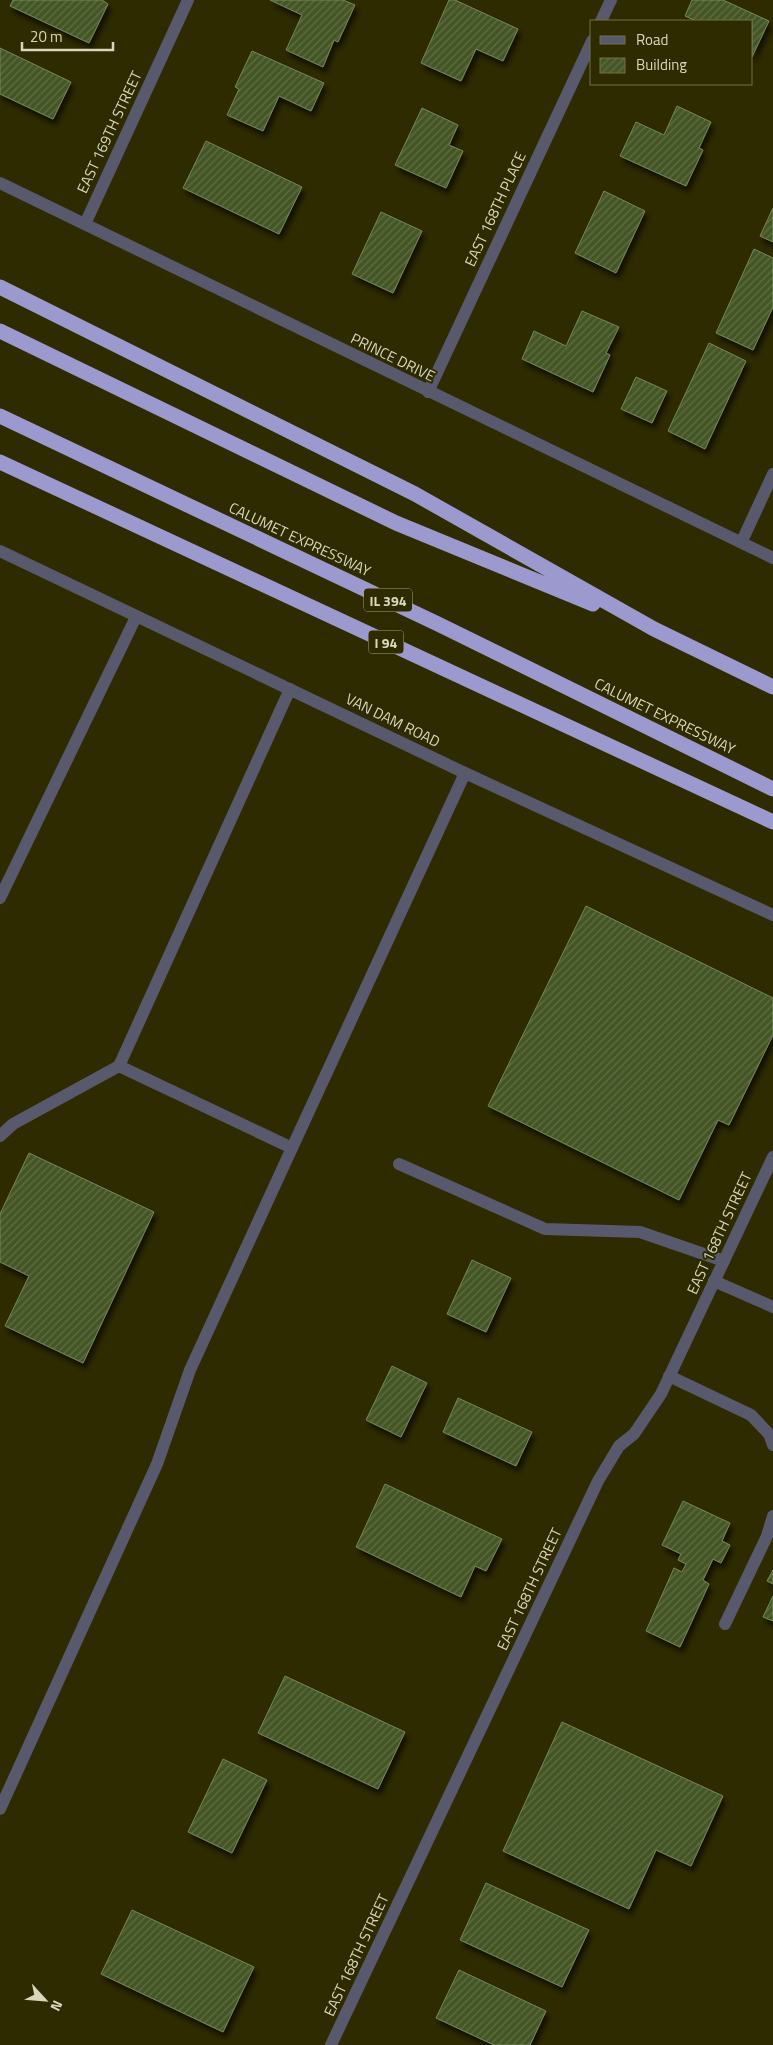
<svg xmlns="http://www.w3.org/2000/svg" width="773" height="2045" viewBox="0 0 773 2045" font-family="'Titillium Web',sans-serif">
	<defs>
		<pattern id="building-hatch" width="6" height="6" patternUnits="userSpaceOnUse" patternTransform="scale(1.25)"><rect width="6" height="6" fill="#455726"/><path d="M-1 1l2-2M0 6l6-6M5 7l2-2" fill="none" stroke="#5f6e44"/></pattern>
		<filter id="shadow"><feDropShadow dx="3" dy="5.5" stdDeviation="2.5" flood-color="#0009"/></filter>
	</defs>
	<rect width="100%" height="100%" fill="#2e2b00"/>
	<path fill="url(#building-hatch)" stroke="#758856" filter="url(#shadow)" d="M13 0H102L108 4 89 43 10 6Z
		M270 0H343L355 5 338 42 334 40 323 67 286 50 302 15Z
		M449 0H455L518 29 503 61 476 49 461 81 421 63Z
		M692 0H723L769 21 752 57V21H696L685 16Z
		M0 48 71 82 53 119 0 94Z
		M252 51 324 83 311 111 279 96 263 131 227 115 239 89 235 87Z
		M677 106 711 122 699 148 703 150 686 186 620 156 636 122 664 135Z
		M422 108 458 125 449 145 463 151 446 188 395 165Z
		M206 141 302 187 279 234 183 188Z
		M604 191 645 211 616 273 575 253Z
		M773 208V242L760 236Z
		M381 212 422 231 393 293 352 274Z
		M754 249 773 258V307L753 350 716 333Z
		M582 311 619 327 606 353 610 355 593 392 522 359 534 331 566 346Z
		M709 343 746 361 705 449 668 431Z
		M636 377 667 391 652 423 621 409Z
		M586 906 773 998V1035L729 1125 718 1120 679 1200 488 1106Z
		M29 1153 154 1212 83 1363 5 1326 29 1276 0 1262V1214Z
		M472 1260 511 1278 486 1332 447 1314Z
		M392 1366 427 1383 401 1437 366 1420Z
		M458 1398 532 1432 516 1466 443 1432Z
		M385 1484 502 1539 486 1571 475 1566 461 1597 356 1547Z
		M683 1501 730 1523 722 1541 730 1545 721 1563 713 1559 703 1580 709 1584 680 1647 646 1631 674 1568 682 1572 686 1564 678 1560 681 1554 662 1545Z
		M773 1570V1584L767 1581Z
		M773 1596V1621L763 1617Z
		M285 1676 405 1732 378 1789 258 1733Z
		M562 1722 723 1796 691 1866 656 1850 629 1909 503 1851Z
		M223 1759 267 1780 232 1853 188 1832Z
		M486 1883 589 1930 562 1987 460 1940Z
		M132 1910 254 1967 223 2032 101 1974Z
		M459 1970 546 2011 530 2045H494L436 2018Z"/>
	<g fill="none" stroke-linecap="round" stroke-linejoin="round">
		<path stroke="#59596e" stroke-width="12" d="M0 898 136 617
			M0 1136 13 1124 119 1066
			M399 1164 545 1229 640 1232 724 1261
			M714 1281 773 1307
			M669 1376 751 1415 769 1434 773 1445
			M725 1624 767 1536 773 1516
			M0 1809 157 1464 190 1370 292 1148 119 1066 290 689"/>
		<path stroke="#59596e" stroke-width="12" d="M601 21 611 0
			M0 183 773 558
			M85 224 188 0
			M428 392 592 41
			M742 541 773 474
			M0 551 465 773 773 915
			M292 1148 465 773
			M331 2045 598 1481 619 1446 634 1434 661 1394 773 1157"/>
		<path stroke="#9b99cd" stroke-width="15" d="M0 287 415 494 654 629 773 687
			M0 331 396 523 593 604
			M0 416 438 624 773 789
			M0 462 773 822"/>
	</g>
	<g text-anchor="middle" dominant-baseline="central" stroke-width="4" stroke-linejoin="round" paint-order="stroke">
		<g fill="#2e2b00" stroke="#a5a383" stroke-width="1">
			<rect x="364" y="588.5" width="48" height="23" rx="4"/>
			<rect x="368.5" y="630.5" width="35" height="23" rx="4"/>
		</g>
		<g font-size="14" font-weight="bold" fill="#d8d7bb">
			<text x="388" y="600">IL 394</text>
			<text x="386" y="642">I 94</text>
		</g>
		<g font-size="15" fill="#d8d7bb" stroke="#2e2b00">
			<text transform="translate(109 132) rotate(-65)">EAST 169TH STREET</text>
			<text transform="translate(495 209) rotate(-65)">EAST 168TH PLACE</text>
			<text transform="translate(393 357) rotate(26)">PRINCE DRIVE</text>
			<text transform="translate(300 539) rotate(25)">CALUMET EXPRESSWAY</text>
			<text transform="translate(665 716) rotate(26)">CALUMET EXPRESSWAY</text>
			<text transform="translate(393 720) rotate(26)">VAN DAM ROAD</text>
			<text transform="translate(719 1233) rotate(-65)">EAST 168TH STREET</text>
			<text transform="translate(529 1589) rotate(-65)">EAST 168TH STREET</text>
			<text transform="translate(356 1955) rotate(-65)">EAST 168TH STREET</text>
		</g>
	</g>
	<rect x="590" y="20" width="162" height="65" fill="#2e2b00" stroke="#72704b"/>
	<rect x="600" y="36" width="25" height="8" fill="#59596e" stroke="#72704b"/>
	<text x="636" y="45" font-size="15" fill="#d8d7bb">Road</text>
	<rect x="600" y="58" width="25" height="15" fill="url(#building-hatch)" stroke="#72704b"/>
	<text x="636" y="70" font-size="15" fill="#d8d7bb">Building</text>
	<g transform="translate(45 2000) rotate(116)" stroke="#2e2b00" stroke-width="4" paint-order="stroke">
	<path d="M0-4L9 19L0 12L-9 19Z" fill="#d8d7bb"/>
	<text y="-8" font-size="14" font-weight="bold" text-anchor="middle" fill="#d8d7bb">N</text>
	</g>
	<path d="M22 42v8h91v-8" fill="none" stroke="#d8d7bb" stroke-width="2.5"/>
	<text x="30" y="42" font-size="15" fill="#d8d7bb" stroke="#2e2b00" stroke-width="4" paint-order="stroke">20 m</text>
</svg>
